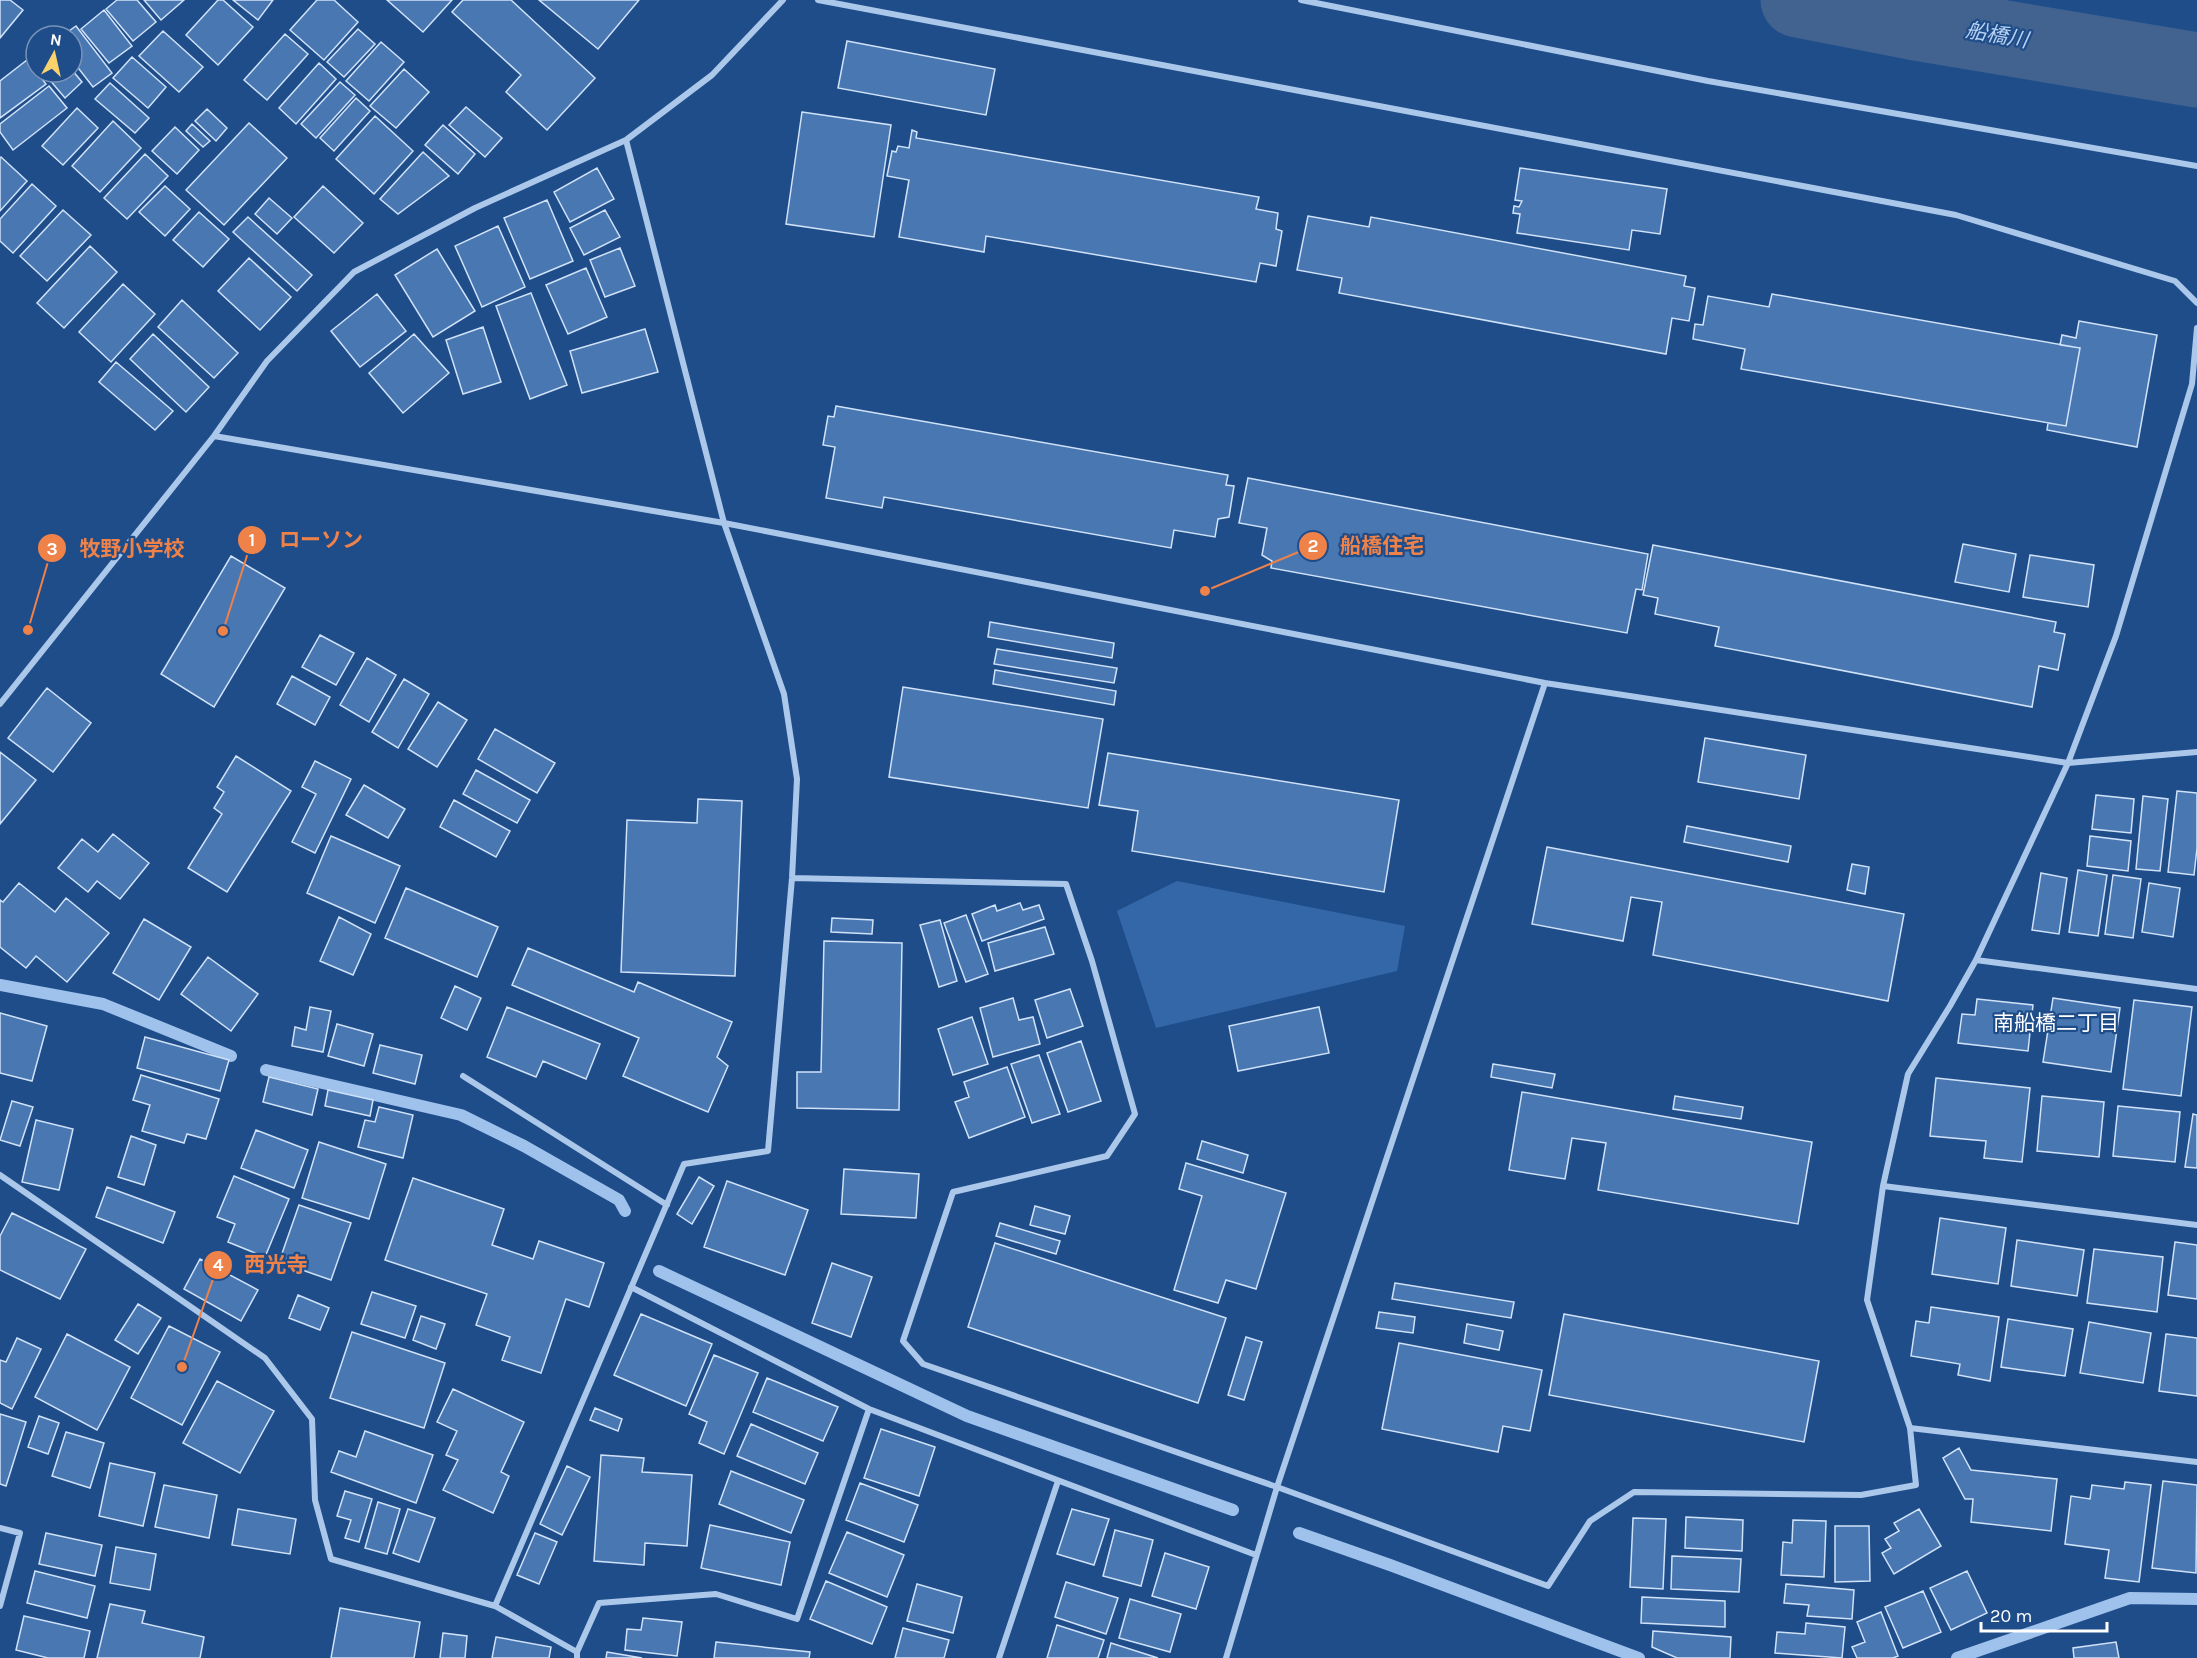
<svg xmlns="http://www.w3.org/2000/svg" width="2197" height="1658" viewBox="0 0 2197 1658" font-family="Karla,'Noto Sans JP',sans-serif">
	<rect width="100%" height="100%" fill="#1f4d8a"/>
	<path fill="#3367a8" d="M1177 881 1405 926 1397 971 1156 1028 1117 911Z"/>
	<g fill="none" stroke-linecap="round" stroke-linejoin="round">
		<path stroke="#9fc2ed" stroke-width="12" d="M0 985 103 1004 231 1056
			M266 1070 461 1115 524 1146 619 1200 625 1211
			M659 1271 967 1416 1233 1510
			M1299 1533 1390 1565 1639 1658
			M1957 1658 2130 1598 2197 1599"/>
		<path stroke="#426390" stroke-width="75" d="M1798 0 1916 23 2197 70"/>
	</g>
	<path fill="#4877b2" stroke="#d0e2f8" stroke-width="1.5" d="M0 0H10L23 10 0 38Z
		M117 0H137L156 22 133 41 106 9Z
		M144 0H184L161 20Z
		M218 0H223L253 27 218 65 186 35Z
		M233 0H273L258 20Z
		M317 0H334L358 22 324 60 290 30Z
		M387 0H452L423 32Z
		M463 0H511L595 78 547 130 506 92 521 75 452 12Z
		M539 0H639L598 49Z
		M104 10 132 46 109 63 81 29Z
		M76 26 112 73 93 87 72 60V36H62Z
		M358 29 375 44 344 77 327 62Z
		M163 31 203 67 179 92 139 56Z
		M285 34 308 54 267 100 244 80Z
		M847 41 995 69 986 115 838 88Z
		M381 42 404 62 369 101 346 81Z
		M132 57 166 87 148 108 113 78Z
		M27 60 46 84 0 118V81Z
		M319 63 336 79 296 124 279 108Z
		M404 69 429 92 396 128 370 106Z
		M72 70 82 82 65 98 43 72H72Z
		M340 82 355 95 316 138 301 124Z
		M110 83 149 118 135 133 95 99Z
		M49 86 67 108 13 150 0 132V124Z
		M356 98 370 111 334 151 320 138Z
		M466 107 502 138 485 157 449 125Z
		M77 108 98 128 63 165 42 146Z
		M207 109 227 128 216 141 195 121Z
		M802 112 891 125 874 237 786 224Z
		M375 116 413 151 374 194 336 159Z
		M113 121 141 148 100 192 72 166Z
		M249 123 287 158 224 225 186 190Z
		M192 124 210 141 203 147 186 131Z
		M443 125 475 154 458 174 425 145Z
		M175 127 199 150 177 174 152 151Z
		M912 130 917 132 916 138 1259 197 1256 209 1278 213 1276 229 1282 231 1276 266 1260 263 1256 282 986 236 984 252 899 237 909 180 887 176 892 151 896 152 898 146 909 148Z
		M423 152 449 176 398 214 380 199Z
		M145 154 168 176 127 219 104 198Z
		M1 157 27 181 0 211V158Z
		M597 168 614 199 570 222 554 192Z
		M1520 168 1667 189 1660 234 1632 230 1629 250 1517 233 1520 214 1513 213 1514 206 1519 207 1522 201 1515 200Z
		M32 184 56 206 13 253 0 241V219Z
		M165 186 190 209 165 236 139 212Z
		M323 186 363 223 334 253 294 217Z
		M269 198 292 218 277 234 255 214Z
		M547 200 573 261 530 279 504 218Z
		M63 210 91 235 47 281 20 256Z
		M605 210 620 237 584 255 570 228Z
		M199 212 229 239 203 267 173 240Z
		M1308 216 1369 227 1371 217 1686 276 1684 286 1695 288 1689 321 1672 318 1666 354 1339 293 1342 278 1297 270Z
		M248 217 312 275 297 291 233 232Z
		M498 226 525 287 482 307 455 246Z
		M90 246 117 272 64 328 37 303Z
		M620 248 635 286 605 297 590 260Z
		M437 249 475 311 433 337 395 275Z
		M249 258 291 297 260 330 218 291Z
		M586 268 607 317 568 334 546 285Z
		M123 284 155 314 111 362 79 332Z
		M531 293 567 385 530 399 496 306Z
		M377 294 406 331 360 367 331 331Z
		M1772 294 2080 348 2066 426 1741 369 1745 349 1693 339 1695 324 1703 325 1708 296 1769 307Z
		M182 300 238 353 214 378 158 327Z
		M2079 321 2157 335 2137 447 2047 430 2048 423 2066 426 2080 348 2060 345 2062 335 2076 338Z
		M483 327 501 382 463 394 446 340Z
		M645 329 658 372 582 393 570 351Z
		M153 334 209 387 186 412 130 359Z
		M414 334 449 373 403 413 369 373Z
		M116 362 173 411 155 430 99 382Z
		M836 406 1228 475 1226 485 1234 486 1229 517 1218 519 1215 537 1174 530 1171 548 884 497 882 508 826 498 835 447 823 445 828 416 834 417Z
		M1248 478 1648 554 1642 590 1636 589 1627 633 1271 568 1272 561 1262 555 1267 528 1239 523Z
		M1963 544 2016 554 2009 592 1955 582Z
		M1653 545 2056 622 2054 632 2065 634 2058 670 2039 666 2032 707 1715 646 1719 627 1655 614 1658 598 1643 595Z
		M2030 555 2094 565 2088 607 2023 597Z
		M231 556 285 588 214 707 161 674Z
		M990 622 1114 643 1112 658 988 637Z
		M320 635 354 653 336 685 302 667Z
		M997 649 1117 668 1114 683 994 664Z
		M367 658 396 675 369 722 340 705Z
		M995 670 1116 691 1114 705 993 684Z
		M292 676 330 697 315 725 277 704Z
		M404 679 429 694 398 748 372 732Z
		M903 687 1103 719 1088 808 889 777Z
		M47 688 91 723 53 772 8 738Z
		M438 702 467 720 437 767 408 749Z
		M495 729 555 763 537 793 478 759Z
		M1705 738 1806 755 1799 799 1698 782Z
		M0 752 36 780 0 824Z
		M1108 753 1399 800 1384 892 1132 851 1138 811 1099 805Z
		M236 756 291 791 227 892 188 868 222 814 214 808 224 792 217 787Z
		M315 761 351 779 315 853 292 842 316 794 302 787Z
		M476 770 530 800 517 823 463 794Z
		M364 785 405 809 388 838 346 815Z
		M2177 791 2197 793V848L2194 875 2168 872Z
		M2096 795 2134 799 2131 833 2092 829Z
		M2143 796 2168 799 2160 871 2136 869Z
		M698 799 742 801 735 976 621 972 627 820 697 823Z
		M454 800 510 831 496 857 440 827Z
		M1687 826 1791 846 1788 862 1684 842Z
		M113 834 149 863 120 899 97 881 88 892 58 868 82 839 98 852Z
		M331 836 400 866 375 923 307 893Z
		M2090 836 2131 841 2128 871 2087 866Z
		M1547 847 1904 914 1888 1001 1653 955 1662 902 1631 897 1623 941 1532 924Z
		M1852 864 1869 867 1865 894 1847 890Z
		M2078 870 2107 875 2098 936 2069 932Z
		M2041 873 2067 878 2059 934 2032 930Z
		M2113 875 2141 879 2133 938 2105 934Z
		M19 883 55 912 66 898 109 933 67 982 36 956 26 968 0 947V900L3 902Z
		M2149 883 2180 888 2173 937 2142 932Z
		M406 888 498 927 477 977 385 938Z
		M1020 903 1023 910 1039 905 1044 919 982 941 972 914 995 905 997 911Z
		M966 915 988 974 966 982 944 923Z
		M339 917 371 934 353 975 320 961Z
		M832 918 873 920 872 934 831 932Z
		M144 919 191 947 159 1000 113 973Z
		M940 920 957 981 939 987 920 925Z
		M1045 927 1054 954 995 971 988 943Z
		M824 941 902 943 899 1110 797 1108V1072H821Z
		M528 948 634 992 638 982 732 1022 717 1057 728 1066 708 1112 623 1076 639 1038 512 985Z
		M208 957 258 994 231 1031 181 994Z
		M455 986 481 998 467 1030 441 1018Z
		M1070 989 1083 1026 1047 1038 1035 1000Z
		M1013 998 1019 1020 1033 1017 1040 1044 993 1057 980 1008Z
		M2053 998 2120 1008 2111 1072 2043 1062Z
		M1977 999 2033 1005 2028 1051 1958 1043 1962 1014 1975 1015Z
		M2134 1000 2192 1007 2181 1096 2123 1089Z
		M310 1007 331 1011 323 1052 292 1046 295 1027 306 1030Z
		M507 1007 600 1044 586 1079 543 1061 536 1077 487 1057Z
		M1319 1007 1329 1053 1238 1071 1229 1026Z
		M0 1013 47 1026 32 1081 0 1073Z
		M972 1017 988 1064 953 1075 938 1029Z
		M337 1024 373 1034 364 1066 328 1056Z
		M145 1037 229 1060 220 1091 137 1068Z
		M1081 1041 1101 1101 1068 1112 1047 1053Z
		M380 1045 422 1055 415 1084 373 1073Z
		M1039 1055 1060 1114 1032 1123 1011 1064Z
		M1493 1064 1555 1074 1552 1088 1491 1077Z
		M1007 1067 1025 1117 969 1138 955 1102 969 1097 964 1082Z
		M141 1075 219 1099 206 1139 187 1134 184 1143 142 1131 150 1105 133 1100Z
		M269 1077 318 1089 312 1115 263 1102Z
		M1936 1078 2030 1088 2022 1162 1984 1158 1986 1141 1930 1136Z
		M328 1090 373 1100 370 1116 325 1106Z
		M1522 1092 1812 1142 1798 1224 1598 1190 1606 1143 1572 1138 1565 1179 1509 1170Z
		M1675 1096 1743 1107 1741 1119 1673 1109Z
		M2042 1096 2104 1102 2099 1157 2037 1151Z
		M12 1101 33 1107 20 1146 0 1140Z
		M2118 1106 2180 1112 2175 1162 2113 1156Z
		M379 1107 413 1115 403 1158 358 1147 365 1120 375 1122Z
		M2193 1114 2197 1115V1168L2185 1167Z
		M36 1120 73 1129 59 1190 22 1182Z
		M256 1130 308 1150 294 1188 241 1168Z
		M131 1136 156 1145 144 1185 118 1177Z
		M1202 1141 1248 1155 1243 1173 1197 1159Z
		M319 1142 386 1164 369 1219 302 1198Z
		M1186 1163 1286 1193 1256 1289 1226 1280 1218 1303 1174 1290 1202 1196 1179 1189Z
		M844 1169 919 1174 916 1218 841 1214Z
		M234 1176 289 1199 265 1257 228 1242 235 1224 217 1217Z
		M699 1177 714 1186 692 1224 677 1214Z
		M413 1178 504 1209 492 1245 533 1259 539 1241 604 1263 589 1307 566 1299 541 1373 502 1360 510 1337 476 1325 487 1294 385 1260Z
		M727 1181 808 1210 785 1275 704 1247Z
		M107 1187 175 1212 163 1243 96 1217Z
		M299 1205 351 1223 331 1280 279 1262Z
		M1035 1206 1070 1216 1065 1234 1030 1225Z
		M12 1213 86 1249 60 1299 0 1270V1236Z
		M1940 1218 2006 1228 1998 1284 1932 1274Z
		M1000 1223 1060 1241 1056 1254 996 1236Z
		M2017 1240 2084 1250 2077 1296 2011 1286Z
		M2175 1242 2197 1245V1299L2168 1295Z
		M995 1243 1226 1318 1198 1403 968 1327Z
		M2094 1249 2163 1257 2157 1312 2087 1303Z
		M200 1259 258 1290 241 1321 184 1289Z
		M832 1263 872 1277 851 1337 812 1323Z
		M1395 1283 1514 1302 1511 1318 1392 1299Z
		M372 1292 416 1306 405 1338 361 1324Z
		M298 1295 329 1308 320 1330 289 1318Z
		M138 1304 161 1318 138 1354 115 1340Z
		M1931 1307 1999 1317 1990 1381 1958 1375 1960 1364 1911 1356 1916 1321 1929 1323Z
		M1379 1312 1415 1317 1413 1333 1376 1328Z
		M641 1314 712 1344 686 1406 614 1375Z
		M1564 1314 1819 1361 1804 1442 1549 1395Z
		M421 1316 445 1324 436 1349 413 1340Z
		M2008 1319 2073 1329 2065 1376 2001 1367Z
		M2089 1322 2151 1333 2143 1383 2080 1373Z
		M1467 1324 1503 1331 1499 1350 1464 1343Z
		M169 1326 220 1352 182 1425 131 1398Z
		M352 1332 445 1363 424 1428 330 1398Z
		M67 1334 130 1367 97 1430 35 1397Z
		M2166 1334 2197 1338V1396L2159 1391Z
		M1246 1337 1262 1342 1244 1400 1228 1395Z
		M17 1338 41 1349 12 1409 0 1403V1360L6 1362Z
		M1399 1343 1542 1370 1530 1431 1503 1426 1498 1452 1382 1429Z
		M714 1355 758 1373 724 1454 699 1443 707 1422 689 1414Z
		M767 1378 838 1407 823 1441 753 1412Z
		M217 1381 274 1411 240 1473 183 1443Z
		M453 1389 524 1422 501 1472 509 1476 493 1513 443 1490 458 1460 446 1455 457 1431 437 1422Z
		M595 1408 622 1419 618 1431 590 1420Z
		M0 1414 26 1422 6 1486 0 1484Z
		M39 1416 59 1423 48 1454 28 1447Z
		M751 1424 818 1453 805 1484 737 1456Z
		M881 1429 935 1447 919 1496 864 1478Z
		M365 1431 433 1455 416 1503 331 1472 339 1451 356 1457Z
		M66 1432 104 1443 90 1488 52 1476Z
		M1959 1448 1971 1470 2057 1479 2051 1531 1971 1522 1973 1499H1965L1943 1458Z
		M601 1455 644 1458 642 1472 692 1475 687 1546 645 1543 644 1565 594 1561Z
		M110 1463 155 1473 143 1526 99 1516Z
		M567 1466 590 1477 562 1535 540 1524Z
		M731 1471 804 1500 791 1533 719 1504Z
		M2163 1481 2197 1485 2196 1573 2152 1568Z
		M2125 1482 2151 1485 2139 1582 2105 1578 2109 1550 2065 1544 2071 1496 2090 1499 2092 1485 2124 1489Z
		M860 1483 918 1505 904 1542 846 1520Z
		M164 1485 217 1495 209 1538 155 1527Z
		M345 1491 372 1499 359 1542 345 1538 351 1520 337 1516Z
		M378 1502 400 1509 387 1554 365 1548Z
		M238 1509 296 1519 290 1554 232 1545Z
		M408 1509 435 1518 419 1562 393 1553Z
		M1072 1509 1109 1519 1094 1565 1057 1554Z
		M1919 1509 1941 1546 1894 1574 1882 1553 1891 1548 1885 1539 1899 1531 1894 1523Z
		M1686 1517 1743 1520 1742 1551 1685 1548Z
		M1633 1518 1666 1519 1663 1589 1630 1587Z
		M1793 1520 1826 1521 1824 1577 1781 1575 1783 1542 1792 1543Z
		M710 1525 790 1542 781 1585 701 1568Z
		M1835 1526H1869L1870 1581 1835 1582Z
		M1115 1530 1153 1540 1141 1586 1103 1576Z
		M847 1532 904 1555 887 1597 829 1573Z
		M46 1533 102 1545 95 1576 39 1564Z
		M535 1533 557 1542 539 1584 517 1575Z
		M116 1547 156 1554 150 1590 110 1583Z
		M1165 1553 1209 1567 1196 1609 1152 1596Z
		M1672 1556 1741 1559 1739 1592 1671 1589Z
		M35 1571 95 1586 87 1618 27 1603Z
		M1967 1571 1987 1613 1951 1630 1930 1588Z
		M826 1581 887 1607 872 1644 810 1619Z
		M1066 1582 1118 1598 1106 1634 1055 1617Z
		M917 1584 962 1597 953 1633 907 1621Z
		M1786 1584 1854 1590 1852 1619 1807 1616 1809 1605 1784 1603Z
		M1923 1591 1941 1632 1903 1648 1885 1607Z
		M1642 1597 1725 1601V1627L1641 1623Z
		M1130 1599 1181 1614 1170 1652 1119 1638Z
		M110 1604 145 1611 142 1623 204 1637 200 1658H97Z
		M340 1608 420 1622 414 1658H331Z
		M1881 1612 1898 1656 1893 1658H1857L1852 1647 1865 1642 1857 1622Z
		M24 1616 90 1631 84 1658H48L16 1650Z
		M643 1618 682 1622 677 1656 625 1650 627 1629 641 1630Z
		M1806 1623 1845 1627 1842 1658 1775 1653 1777 1632 1805 1634Z
		M1057 1625 1104 1640 1098 1658H1047Z
		M903 1628 949 1640 944 1658H895Z
		M1653 1631 1731 1637 1730 1658H1677L1652 1647Z
		M443 1633 467 1636 465 1658H440Z
		M496 1637 551 1647 549 1658H492Z
		M716 1642 810 1652 809 1658H714Z
		M2116 1642 2119 1658H2074L2073 1648Z
		M1111 1643 1158 1658H1107Z
		M607 1652 642 1658H606Z"/>
	<g fill="none" stroke-linecap="round" stroke-linejoin="round">
		<path stroke="#abc8eb" stroke-width="6" d="M818 0 1956 215 2175 281 2197 303
			M1301 0 1708 81 2197 166
			M214 436 724 523 1545 683 2068 763 2197 752
			M0 704 214 436 267 361 354 272 475 208 626 140 712 75 783 0
			M792 878 1066 884 1092 961 1135 1114 1107 1156 953 1192 903 1341 923 1364 1277 1487 1548 1586 1590 1521 1634 1492 1861 1495 1916 1485 1910 1428 1867 1300 1883 1186 1908 1074 1950 1006 1976 960 2068 763 2116 636 2192 384 2197 328
			M1976 960 2197 989
			M463 1076 667 1205
			M0 1175 265 1358 312 1419 315 1500 331 1559 495 1606 577 1652V1658
			M1883 1186 2197 1225
			M631 1287 869 1409 1256 1555
			M1910 1428 2197 1462
			M0 1528 20 1533 0 1606
			M495 1606 684 1164 768 1151 792 878 797 779 784 694 724 523 626 140
			M577 1652 599 1603 716 1594 797 1619 869 1409
			M999 1658 1058 1481
			M1226 1658 1277 1487 1545 683"/>
	</g>
	<g text-anchor="middle" dominant-baseline="central" stroke-width="4.5" stroke-linejoin="round" paint-order="stroke">
		<g font-size="21" font-style="italic" fill="#b7d2f3" stroke="#1f4d8a">
			<text transform="translate(1997 35) rotate(10)">船橋川</text>
		</g>
		<g font-size="21" fill="#fff" stroke="#1f4d8a">
			<text x="2056" y="1023">南船橋二丁目</text>
		</g>
	</g>
	<path fill="none" stroke="#ee8249" stroke-width="2" d="M223 631L252 540M1205 591L1313 546M28 630L52 548M182 1367L218 1265"/>
	<g fill="#ee8249" stroke="#1f4d8a" stroke-width="2">
		<circle cx="223" cy="631" r="6"/>
		<circle cx="1205" cy="591" r="6"/>
		<circle cx="28" cy="630" r="6"/>
		<circle cx="182" cy="1367" r="6"/>
		<circle cx="252" cy="540" r="15"/>
		<circle cx="1313" cy="546" r="15"/>
		<circle cx="52" cy="548" r="15"/>
		<circle cx="218" cy="1265" r="15"/>
	</g>
	<g font-size="18" text-anchor="middle" font-weight="bold" fill="#fff">
		<text x="252" y="546">1</text>
		<text x="1313" y="552">2</text>
		<text x="52" y="555">3</text>
		<text x="218" y="1271">4</text>
	</g>
	<g font-size="21" text-anchor="middle" font-weight="bold" fill="#ee8249" stroke="#1f4d8a" stroke-width="4.5" stroke-linejoin="round" paint-order="stroke">
		<text x="321" y="547">ローソン</text>
		<text x="1382" y="553">船橋住宅</text>
		<text x="132" y="556">牧野小学校</text>
		<text x="276" y="1272">西光寺</text>
	</g>
	<g transform="translate(54 54) rotate(8)"><circle r="28" fill="#1f4d8a" stroke="#7994b9" stroke-width="1.5"/>
	<path d="M0-4.5L10 22L0 15L-10 22Z" fill="#f9d26c"/>
	<text y="-9" font-size="16" font-weight="bold" text-anchor="middle" fill="#ffffff">N</text>
	</g>
	<path d="M1981 1622v9h126v-9" fill="none" stroke="#ffffff" stroke-width="3"/>
	<text x="1990" y="1622" font-size="18" fill="#ffffff" stroke="#1f4d8a" stroke-width="4.5" paint-order="stroke">20 m</text>
</svg>
